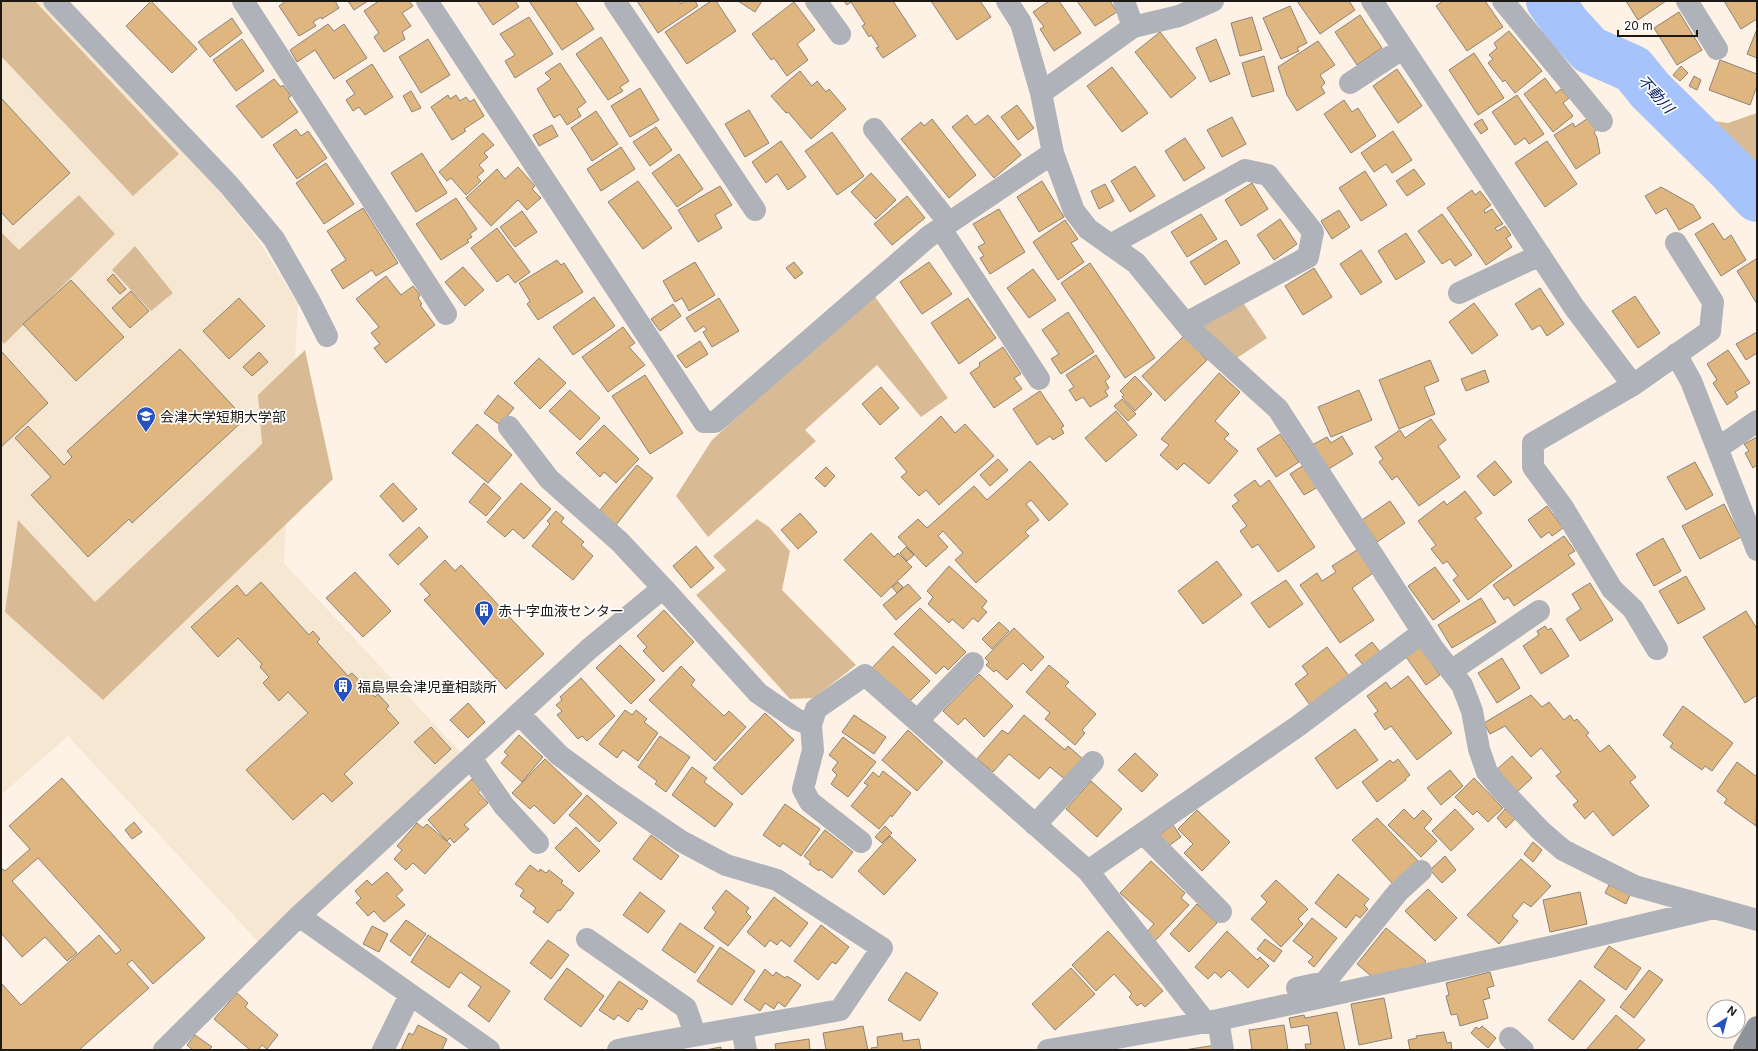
<svg xmlns="http://www.w3.org/2000/svg" width="1758" height="1051" viewBox="0 0 1758 1051" font-family="Inter,'Noto Sans JP',sans-serif">
	<rect width="100%" height="100%" fill="#fdf2e5"/>
	<path fill="#f6e7d3" d="M1 1H43L204 171 260 243 298 304 284 563 464 756 258 942 68 736 1 795Z"/>
	<path fill="#d8bb95" d="M1 1H35L179 154 133 196 1 56Z
		M1757 113V179L1705 125 1713 121 1728 123Z
		M79 195 115 234 4 344 1 340V232L19 250Z
		M135 246 173 293 151 311 112 270Z
		M873 294 948 398 921 417 877 365 805 430 816 441 708 537 676 496 712 440Z
		M1244 304 1267 338 1234 360 1200 326Z
		M305 350 333 479 103 700 5 612 18 520 95 602 262 444 258 395Z
		M757 519 769 527 790 551 782 590 856 665 814 698 790 699 696 595 726 570 713 556Z"/>
	<g fill="none" stroke-linecap="round" stroke-linejoin="round">
		<path stroke="#a7c3fb" stroke-width="48" d="M1550 1 1567 25 1590 50 1633 69 1650 90 1731 170 1757 198"/>
	</g>
	<path fill="#dfb67f" stroke="#8c8377" d="M151 1 197 49 172 73 126 26Z
		M286 1H335L339 8 322 19 321 17 313 22 316 26 299 36 279 6Z
		M348 1H368L354 10Z
		M379 1H409L413 6 402 13 411 26 402 32 405 39 384 52 374 37 379 33 364 11Z
		M477 1H515L519 7 493 25Z
		M529 1H575L594 29 562 50Z
		M637 1H679L681 4 685 1H695L698 6 658 33Z
		M711 1H716L736 31 687 64 665 32Z
		M738 1H762L755 12Z
		M844 1H893L916 36 883 58 876 48 879 47 871 35 869 37 862 26 865 24 851 2 847 5Z
		M931 1H980L991 17 957 40Z
		M1049 1H1059L1081 33 1054 51 1040 29 1044 27 1033 12Z
		M1077 1H1110L1117 12 1095 26Z
		M1297 1H1349L1355 10 1320 34Z
		M1443 1H1485L1503 27 1467 51 1436 6Z
		M1626 1H1666L1638 20Z
		M1724 1H1757V19L1741 29Z
		M794 2 815 30 797 44 808 60 787 76 774 58 771 60 752 34Z
		M1290 6 1307 43 1297 48 1299 51 1281 59 1263 18Z
		M1679 12 1702 50 1677 65 1654 28Z
		M1360 15 1382 48 1357 65 1335 32Z
		M529 17 553 54 515 78 505 61 515 55 500 34Z
		M1252 17 1262 50 1240 56 1231 23Z
		M232 18 242 33 210 57 198 42Z
		M328 24 334 31 344 24 367 58 334 79 315 50 297 62 290 50Z
		M1757 29V58L1747 54Z
		M1509 31 1542 71 1515 93 1505 80 1503 82 1488 63 1493 59 1489 55 1497 48 1494 43Z
		M1160 32 1196 78 1171 98 1135 52Z
		M601 37 629 81 620 87 623 91 608 100 576 54Z
		M242 39 264 71 236 91 213 60Z
		M428 39 450 75 421 93 399 57Z
		M1216 39 1230 74 1210 82 1196 48Z
		M1318 41 1335 65 1320 75 1325 83 1321 87 1325 93 1297 111 1287 95 1278 67Z
		M1474 53 1504 98 1478 115 1449 70Z
		M1264 56 1274 91 1252 97 1242 63Z
		M1720 60 1757 74V86L1750 105 1709 90Z
		M560 63 586 102 577 109 581 116 567 125 560 114 554 118 537 89 551 79 545 73Z
		M372 64 393 97 365 115 359 107 353 111 346 100 355 94 346 81Z
		M1681 66 1688 73 1680 81 1673 75Z
		M1112 67 1148 113 1122 132 1087 86Z
		M1397 69 1422 106 1398 123 1373 86Z
		M800 71 812 86 817 81 826 92 829 89 846 109 811 139 788 112 786 113 771 96Z
		M1694 76 1701 80 1697 90 1689 86Z
		M1545 78 1556 93 1561 89 1569 98 1563 103 1573 116 1553 132 1524 94Z
		M274 79 281 87 283 85 291 96 288 98 298 112 262 138 236 106Z
		M640 88 659 120 630 137 611 106Z
		M411 91 421 108 412 112 403 96Z
		M448 95 450 99 456 95 460 101 466 97 470 102 474 99 484 116 464 129 466 131 452 140 431 107Z
		M1517 95 1544 134 1529 144 1525 138 1515 145 1492 112Z
		M1 98 70 173 13 225 1 212Z
		M1344 100 1352 112 1358 108 1376 136 1351 153 1324 114Z
		M1017 105 1034 128 1018 140 1001 117Z
		M749 110 769 143 745 157 725 124Z
		M596 111 618 144 592 161 571 128Z
		M967 115 975 125 988 115 1021 155 994 178 952 127Z
		M1591 116 1599 128 1594 132 1597 138 1600 153 1576 169 1554 135 1573 123 1575 127Z
		M1232 117 1246 144 1222 157 1207 130Z
		M932 119 976 175 949 198 901 139 921 122 924 126Z
		M1482 119 1488 129 1481 134 1474 124Z
		M552 125 558 136 539 146 533 135Z
		M656 127 672 150 650 166 633 142Z
		M296 129 301 136 308 131 327 158 297 179 273 145Z
		M1393 131 1412 160 1392 173 1386 164 1374 172 1361 153Z
		M832 132 864 176 837 195 805 151Z
		M483 133 494 145 484 153 488 157 479 165 484 171 477 177 481 181 466 195 451 178 447 181 439 172Z
		M1185 138 1205 168 1184 181 1165 151Z
		M781 141 806 177 788 190 777 174 766 183 752 162Z
		M1547 141 1577 184 1545 207 1515 163Z
		M621 147 635 169 601 191 587 169Z
		M422 153 447 193 416 212 391 173Z
		M679 154 703 189 677 207 652 173Z
		M326 163 354 204 324 224 296 183Z
		M1135 166 1155 196 1130 212 1111 181Z
		M518 167 535 186 532 189 541 198 527 210 518 200 491 226 466 198 497 169 505 179Z
		M1414 169 1425 184 1407 196 1396 181Z
		M1365 171 1387 205 1361 221 1339 188Z
		M871 173 896 200 876 219 851 192Z
		M638 181 672 228 643 249 608 202Z
		M1042 181 1064 217 1039 232 1017 197Z
		M1252 183 1268 209 1241 226 1225 200Z
		M1105 184 1114 201 1099 209 1091 191Z
		M720 186 732 205 715 215 722 228 698 242 678 210Z
		M1661 187 1693 205 1701 218 1679 230 1666 208 1656 214 1645 196Z
		M1472 190 1475 195 1480 191 1491 205 1484 210 1485 213 1492 209 1503 224 1495 228 1497 231 1505 226 1511 235 1506 238 1512 247 1486 265 1447 208Z
		M907 196 925 218 892 245 874 224Z
		M456 198 477 229 470 234 472 237 467 240 469 242 441 260 416 224Z
		M363 208 398 263 376 276 372 270 343 289 331 270 346 260 327 231Z
		M999 209 1025 252 990 274 980 258 984 256 978 247 985 243 973 224Z
		M1339 210 1350 227 1332 239 1321 221Z
		M522 211 537 232 515 247 500 227Z
		M1201 214 1217 239 1187 257 1171 232Z
		M1442 214 1472 255 1455 266 1450 259 1442 264 1418 231Z
		M1280 219 1297 244 1274 260 1257 235Z
		M1065 220 1078 239 1071 243 1084 262 1058 280 1033 242Z
		M1713 223 1724 240 1731 235 1746 260 1721 276 1695 234Z
		M497 228 530 272 515 283 508 274 497 282 471 248Z
		M1406 233 1425 262 1396 280 1378 251Z
		M1226 240 1240 263 1205 285 1190 262Z
		M1361 250 1382 282 1361 295 1340 264Z
		M1756 259 1757 260V304L1737 271Z
		M557 260 561 265 564 263 583 292 538 320 527 304 530 301 519 283Z
		M695 262 715 295 689 311 682 298 675 302 663 281Z
		M794 262 803 273 795 279 786 268Z
		M929 262 952 294 922 314 900 282Z
		M1090 263 1155 358 1125 378 1061 283Z
		M463 267 484 290 465 306 445 282Z
		M1314 268 1332 297 1303 315 1285 286Z
		M1033 269 1056 300 1029 318 1007 288Z
		M113 274 126 289 120 294 107 280Z
		M386 276 401 295 413 286 420 295 418 298 422 304 420 305 435 325 386 363 374 348 380 344 371 333 379 327 356 299Z
		M71 280 124 337 76 381 23 324Z
		M1540 288 1564 324 1547 336 1540 325 1532 330 1515 304Z
		M131 291 149 311 130 328 112 308Z
		M1635 296 1660 333 1638 348 1612 311Z
		M594 297 615 326 573 355 553 327Z
		M239 298 265 326 229 359 203 331Z
		M719 298 739 331 712 347 703 332 707 330 704 326 695 332 686 318Z
		M968 298 996 338 959 364 931 323Z
		M1474 303 1498 335 1472 354 1449 322Z
		M673 304 681 316 660 331 651 319Z
		M1068 312 1094 352 1061 374 1051 359 1059 354 1042 330Z
		M623 327 635 343 629 347 645 365 608 392 582 357Z
		M1757 332V353L1746 360 1736 344Z
		M1184 336 1207 360 1165 401 1142 376Z
		M700 341 708 354 686 368 677 356Z
		M1003 347 1021 374 1014 378 1022 389 994 408 970 373 980 366 979 363Z
		M180 349 245 419 132 523 129 519 88 557 31 495 51 477 15 438 28 426 64 465 72 457 67 451Z
		M1728 350 1750 383 1735 392 1738 397 1727 405 1713 383 1717 380 1707 364Z
		M1 351 48 403 1 447Z
		M259 352 268 362 252 376 243 367Z
		M1096 355 1110 377 1105 381 1109 388 1105 391 1108 396 1090 407 1083 397 1076 401 1069 390 1074 387 1066 375Z
		M539 358 566 383 540 409 514 383Z
		M1430 360 1439 381 1424 387 1435 414 1399 429 1379 380Z
		M1485 370 1489 382 1466 391 1461 379Z
		M1219 373 1240 392 1215 421 1229 434 1224 439 1238 451 1209 484 1184 463 1177 470 1160 455 1169 445 1161 439Z
		M645 375 683 433 650 454 612 396Z
		M1135 376 1152 394 1135 411 1122 397 1124 395 1120 391Z
		M881 387 899 408 880 425 862 404Z
		M570 390 600 418 580 440 549 411Z
		M1359 390 1372 420 1331 437 1318 407Z
		M1040 391 1064 426 1061 428 1064 433 1053 440 1050 436 1037 445 1013 409Z
		M498 395 514 408 500 425 484 413Z
		M1122 399 1136 414 1128 421 1114 406Z
		M1116 411 1137 435 1106 462 1085 438Z
		M941 416 955 433 965 424 994 456 939 505 926 490 919 496 901 477 907 472 895 458Z
		M1431 419 1446 440 1438 446 1460 477 1419 506 1397 476 1392 480 1379 462 1383 459 1375 447 1400 430 1405 438Z
		M477 424 512 455 488 483 452 453Z
		M604 425 639 459 616 483 604 472 600 477 576 453Z
		M1280 434 1299 462 1276 477 1257 449Z
		M1342 436 1353 454 1327 470 1312 445 1327 437 1331 443Z
		M1757 437V465L1753 468 1745 453 1749 451 1744 444Z
		M998 459 1008 470 990 486 980 475Z
		M1030 461 1068 504 1049 521 1031 500 1026 504 1039 520 1025 532 1029 536 976 583 955 560 963 553 943 531 938 536 948 547 926 567 898 537 918 519 927 528 974 486 987 500Z
		M1495 461 1512 482 1494 496 1477 476Z
		M1695 462 1713 495 1686 510 1667 477Z
		M637 465 653 478 616 525 599 511Z
		M1304 465 1318 487 1304 495 1290 474Z
		M826 467 835 476 825 487 815 478Z
		M1255 480 1260 487 1269 480 1315 547 1278 572 1258 544 1252 548 1240 531 1247 526 1232 506 1239 501 1234 495Z
		M393 483 417 509 403 522 380 496Z
		M484 483 501 498 486 516 469 502Z
		M521 483 551 509 524 539 513 529 505 537 487 522Z
		M1465 491 1482 513 1475 518 1512 566 1468 600 1453 580 1458 576 1447 561 1443 564 1431 549 1436 545 1418 521 1444 501 1447 505Z
		M1390 501 1405 523 1377 542 1362 520Z
		M1724 504 1741 537 1700 559 1682 526Z
		M1547 506 1563 528 1552 536 1549 532 1541 538 1528 520Z
		M556 511 564 518 561 522 584 542 581 545 593 556 573 580 532 546 550 524 547 521Z
		M800 513 817 532 798 549 781 530Z
		M419 527 428 537 398 565 389 555Z
		M871 533 894 557 898 553 912 567 881 597 844 560Z
		M1564 536 1575 551 1568 555 1575 564 1514 606 1508 597 1504 600 1493 585Z
		M1663 538 1681 571 1654 586 1636 554Z
		M696 546 714 568 691 588 673 566Z
		M906 547 914 555 907 561 900 553Z
		M1360 548 1376 571 1352 588 1374 620 1340 643 1300 585 1317 573 1322 581 1336 572 1332 566Z
		M445 560 455 571 461 565 544 654 506 689 424 600 430 595 420 584Z
		M1217 561 1242 595 1203 624 1178 591Z
		M949 566 987 601 982 608 987 612 978 622 973 618 963 629 952 619 949 623 928 604 933 597 927 591Z
		M1435 567 1460 601 1433 620 1408 586Z
		M355 572 391 611 363 637 326 598Z
		M1686 576 1705 609 1678 624 1659 591Z
		M1286 580 1303 604 1269 628 1251 603Z
		M261 582 309 635 313 631 320 639 317 642 348 676 352 673 375 697 378 694 389 706 386 709 399 723 344 774 353 783 332 802 323 793 293 820 246 770 308 713 288 692 279 701 263 683 269 677 260 667 262 664 238 638 218 657 191 627 237 585 246 596Z
		M898 582 903 587 897 593 892 587Z
		M1590 583 1613 620 1580 641 1566 619 1581 609 1572 594Z
		M908 584 921 598 896 620 883 605Z
		M1481 598 1496 622 1452 648 1438 625Z
		M920 608 966 652 948 670 944 666 936 674 894 634Z
		M664 610 694 642 663 672 643 651 647 647 637 636Z
		M1746 611 1757 629V695L1745 703 1703 637Z
		M999 622 1009 631 992 649 982 639Z
		M1545 626 1548 630 1551 628 1569 656 1541 674 1523 646 1539 635 1537 631Z
		M1014 628 1044 657 1031 671 1023 663 1007 680 996 670 994 672 986 665 989 662 985 658Z
		M1372 642 1380 652 1363 665 1355 655Z
		M1418 644 1440 675 1426 685 1404 654Z
		M620 645 655 680 631 704 596 668Z
		M893 646 930 681 909 702 872 668Z
		M1327 647 1349 676 1310 705 1295 684 1308 674 1302 666Z
		M1502 658 1520 688 1497 703 1478 673Z
		M1049 665 1069 682 1065 686 1096 714 1082 730 1085 733 1075 745 1045 719 1050 713 1026 692Z
		M681 666 695 680 691 685 724 716 729 711 746 727 715 761 649 700Z
		M979 674 1013 706 984 737 965 718 958 725 943 711Z
		M1408 676 1452 733 1417 760 1391 726 1385 730 1374 714 1378 711 1367 696 1386 682 1391 689Z
		M581 678 615 716 587 741 582 736 578 739 557 715 562 711 556 705 562 700 560 697Z
		M1531 695 1542 707 1549 702 1564 720 1570 715 1574 721 1577 719 1589 733 1586 735 1600 752 1609 745 1636 777 1630 782 1649 806 1613 836 1593 811 1585 819 1573 805 1578 801 1556 776 1561 772 1541 748 1531 757 1505 726 1490 734 1484 723Z
		M468 703 485 722 468 738 450 720Z
		M1683 706 1733 743 1712 771 1705 766 1702 770 1670 747 1673 743 1663 735Z
		M625 710 632 715 636 710 647 719 644 722 658 733 638 761 623 750 617 758 599 744Z
		M765 713 794 740 742 795 713 768Z
		M854 715 886 737 874 754 842 732Z
		M1024 715 1065 750 1068 746 1084 760 1067 781 1050 767 1039 779 1009 754 993 772 977 759 1002 730 1008 734Z
		M431 727 451 749 435 764 414 742Z
		M1355 729 1378 760 1337 789 1315 758Z
		M908 730 943 762 917 791 882 760Z
		M519 735 543 757 522 782 501 763 508 755 504 752Z
		M660 736 690 757 666 792 655 784 657 781 638 767Z
		M843 737 876 762 848 797 831 784 837 775 832 770 838 762 829 755Z
		M1135 753 1158 775 1142 792 1118 770Z
		M1512 756 1532 778 1515 794 1495 771Z
		M545 759 582 794 554 824 534 805 530 809 512 793Z
		M1398 759 1410 775 1405 779 1406 780 1377 802 1362 782 1390 760 1393 763Z
		M1737 762 1757 777 1756 826 1724 803 1727 799 1717 791Z
		M692 767 707 778 704 782 733 804 715 827 672 795Z
		M1450 770 1463 786 1441 805 1427 788Z
		M883 771 911 793 892 817 891 815 879 829 851 806 868 785 864 783 873 772 879 777Z
		M62 778 205 938 153 984 132 960 127 964 149 988 79 1050H1V983L21 1005 99 935 116 954 121 950 38 858 12 881 77 953 67 961 45 937 22 957 1 933V868L5 871 30 849 9 826Z
		M1474 778 1503 808 1488 822 1477 811 1473 815 1455 797Z
		M472 779 481 789 478 792 488 803 464 825 469 829 454 843 450 838 447 841 428 820Z
		M1091 781 1122 809 1097 837 1066 809Z
		M587 795 617 823 599 842 569 815Z
		M785 804 820 829 801 856 783 843 780 847 763 835Z
		M1404 809 1414 819 1423 810 1432 819 1424 828 1437 841 1421 857 1388 825Z
		M1455 809 1474 829 1451 851 1432 831Z
		M1505 809 1515 819 1506 828 1497 818Z
		M1197 810 1230 842 1202 871 1184 853 1193 844 1178 829Z
		M1377 818 1418 861 1393 884 1352 840Z
		M134 822 142 832 132 839 125 830Z
		M417 823 423 828 427 824 451 845 425 874 413 863 406 870 394 859 402 850 397 846Z
		M1173 825 1181 837 1167 847 1158 836Z
		M885 826 892 833 882 843 875 837Z
		M576 827 600 851 579 872 555 848Z
		M825 830 853 852 832 878 820 869 819 871 809 864 811 862 804 856Z
		M651 835 679 856 661 880 633 859Z
		M890 836 916 860 884 895 858 871Z
		M1533 842 1542 850 1533 862 1524 854Z
		M1445 856 1456 870 1442 883 1430 870Z
		M1521 859 1551 886 1531 907 1524 902 1512 916 1518 921 1499 944 1467 915Z
		M1151 861 1185 893 1181 898 1189 905 1154 942 1146 933 1154 924 1120 893Z
		M530 865 539 872 540 869 546 873 549 870 563 881 561 883 574 893 560 911 558 910 548 923 533 912 536 908 520 896 524 890 515 884Z
		M387 872 403 890 396 896 405 905 384 922 374 911 368 916 356 903 361 898 355 891 367 880 372 885Z
		M1338 874 1369 899 1364 905 1368 909 1360 918 1356 915 1346 928 1315 903Z
		M1276 880 1308 909 1298 919 1303 924 1281 947 1251 919 1267 902 1261 896Z
		M1609 885 1630 895 1626 904 1605 893Z
		M1428 889 1457 918 1435 941 1405 911Z
		M726 890 749 908 746 912 751 917 728 946 704 928 716 912 712 908Z
		M640 892 665 911 648 933 623 915Z
		M1580 892 1587 924 1550 932 1543 900Z
		M774 897 808 923 790 947 781 940 777 945 770 940 765 947 747 932Z
		M1197 904 1217 923 1189 952 1170 934Z
		M1312 918 1337 938 1314 967 1308 962 1313 957 1293 941Z
		M406 920 426 934 410 956 390 941Z
		M680 923 714 946 695 973 662 950Z
		M821 925 849 947 836 964 832 962 818 980 794 961Z
		M372 926 388 934 379 952 363 944Z
		M1386 928 1426 961 1421 968 1377 981 1357 964Z
		M1108 931 1163 991 1145 1007 1141 1003 1137 1006 1129 997 1132 994 1114 974 1096 991 1072 965Z
		M1227 931 1257 960 1260 957 1269 966 1248 988 1229 970 1221 978 1215 972 1208 979 1195 967Z
		M428 935 510 991 489 1022 468 1006 481 987 460 972 449 988 411 962Z
		M1265 939 1282 951 1274 962 1257 949Z
		M548 940 569 955 551 979 530 963Z
		M1609 946 1641 968 1626 990 1594 967Z
		M720 947 755 971 732 1005 697 981Z
		M567 968 604 996 581 1027 544 999Z
		M1071 968 1095 994 1055 1030 1032 1004Z
		M765 969 773 976 776 972 785 978 787 976 801 985 785 1007 778 1002 774 1009 765 1003 760 1011 744 1000Z
		M1649 970 1663 980 1634 1018 1620 1007Z
		M906 972 938 993 920 1021 888 1000Z
		M1490 972 1494 986 1487 988 1490 998 1483 1000 1488 1018 1460 1026 1457 1014 1451 1015 1446 996 1449 995 1446 983Z
		M1580 980 1605 1000 1573 1040 1548 1020Z
		M619 981 648 1001 642 1010 638 1008 628 1022 618 1015 614 1020 599 1010Z
		M237 993 248 1003 245 1007 278 1035 267 1049 262 1045 258 1050H250L214 1019Z
		M1384 998 1392 1038 1359 1045 1351 1004Z
		M1337 1012 1345 1050H1306L1305 1044H1311L1308 1025 1291 1028 1289 1018 1304 1015 1305 1018Z
		M1616 1015 1645 1040 1636 1050H1586Z
		M418 1025 447 1039 442 1050H401L409 1033 413 1035Z
		M1284 1025 1288 1050H1252L1249 1030Z
		M863 1026 868 1050H826L823 1033Z
		M1482 1026 1496 1038 1488 1048 1471 1033 1476 1027 1479 1029Z
		M1444 1032 1447 1043 1451 1042 1452 1050H1410L1408 1040 1417 1038 1416 1036Z
		M902 1033 903 1041 919 1039 921 1050H872L871 1048 878 1047 877 1037Z
		M195 1035 212 1047 209 1050H193L187 1045Z
		M809 1039 810 1050H776L775 1044Z
		M1216 1045 1217 1050H1184Z
		M721 1047V1050H705Z"/>
	<g fill="none" stroke-linecap="round" stroke-linejoin="round">
		<path stroke="#afb2b8" stroke-width="22" d="M54 1 229 185 274 239 310 302 327 336
			M243 1 446 314
			M427 1 704 422H715L928 237 1053 153
			M615 1 755 210
			M816 1 840 34
			M1007 1 1021 23 1041 93 1053 153 1074 211 1088 229 1136 263 1191 330 1278 409 1433 648 1462 685 1472 711 1479 749 1487 772 1499 787 1541 831 1563 850 1635 886 1757 920
			M1124 1 1133 27
			M1372 1 1574 307 1633 385
			M1503 1 1602 121
			M1687 1 1717 49
			M1350 83 1402 49
			M1041 93 1133 27 1179 16 1213 1
			M874 129 949 223
			M941 229 1039 379
			M1110 245 1245 170 1268 175 1313 232 1308 257 1186 323
			M1459 293 1540 255
			M1676 354 1691 381 1757 550
			M1718 448 1757 421
			M663 588 758 693 796 719 811 725
			M1657 649 1633 609 1612 589 1562 506 1533 467V443L1633 385 1710 331 1713 302 1676 243
			M1451 671 1539 611
			M519 714 559 755 612 794 681 841 726 865 777 880 882 948 840 1010C766 1024 692 1035 618 1050
			M917 721 973 663
			M471 758 504 806 538 843
			M1035 825 1093 762
			M1143 833 1221 912
			M861 842 810 802 803 789 813 750 811 725 816 709 865 675 1088 871 1206 1023
			M1088 871 1298 726 1423 632
			M299 916 489 1050
			M587 939 686 1008 695 1034
			M1297 988 1325 982 1398 892 1421 871
			M1218 1020 1223 1050
			M742 1029 746 1050
			M1510 1038 1523 1050
			M164 1050 299 916 589 649 663 588 620 542 549 479 509 427
			M383 1050 410 995
			M1048 1050 1218 1020 1554 946 1714 908"/>
		<path stroke="#8d929b" stroke-width="22" d="M1744 1050 1757 1027"/>
	</g>
	<defs>
		<symbol id="university-pin" viewBox="-11 -11 22 30"><path d="M0 17L-7.5 6A9.5 9.5 0 1 1 7.5 6Z" fill="#2552c0" stroke="#fff"/><path d="M0-5L7-2L0 1L-7-2ZM-4 1L0 2.5L4 1V4Q0 6-4 4Z" fill="#fff"/></symbol>
		<symbol id="building-pin" viewBox="-11 -11 22 30"><path d="M0 17L-7.5 6A9.5 9.5 0 1 1 7.5 6Z" fill="#2552c0" stroke="#fff"/><path d="M-4-6H4V6H1V3H-1V6H-4ZM-2.5-4.3h1.7v1.8h-1.7ZM.8-4.3h1.7v1.8H.8ZM-2.5-1h1.7V.8h-1.7ZM.8-1h1.7V.8H.8Z" fill="#fff"/></symbol>
	</defs>
	<g fill-rule="evenodd">
		<use href="#university-pin" x="135" y="405" width="22" height="30"/>
		<use href="#building-pin" x="473" y="599" width="22" height="30"/>
		<use href="#building-pin" x="332" y="675" width="22" height="30"/>
	</g>
	<g text-anchor="middle" dominant-baseline="central" stroke-width="3.5" stroke-linejoin="round" paint-order="stroke">
		<g font-size="14" fill="#1c1914" stroke="#fff" text-anchor="start">
			<text x="160" y="416">会津大学短期大学部</text>
			<text x="498" y="610">赤十字血液センター</text>
			<text x="357" y="686">福島県会津児童相談所</text>
		</g>
		<g font-size="15" font-style="italic" fill="#0a2261" stroke="#fff">
			<text transform="translate(1656 94) rotate(48)">不動川</text>
		</g>
	</g>
	<rect width="1758" height="1051" fill="none" stroke="#1c1914" stroke-width="4"/>
	<g transform="translate(1726 1019) rotate(36)"><circle r="19" fill="#ffffff" stroke="#a4a3a1"/>
	<path d="M0-3L7 15L0 10L-7 15Z" fill="#2552c0"/>
	<text y="-6" font-size="11" font-weight="bold" text-anchor="middle" fill="#1c1914">N</text>
	</g>
	<path d="M1618 30v6h79v-6" fill="none" stroke="#1c1914" stroke-width="2"/>
	<text x="1624" y="30" font-size="12" fill="#1c1914" stroke="#ffffff" stroke-width="3" paint-order="stroke">20 m</text>
</svg>
